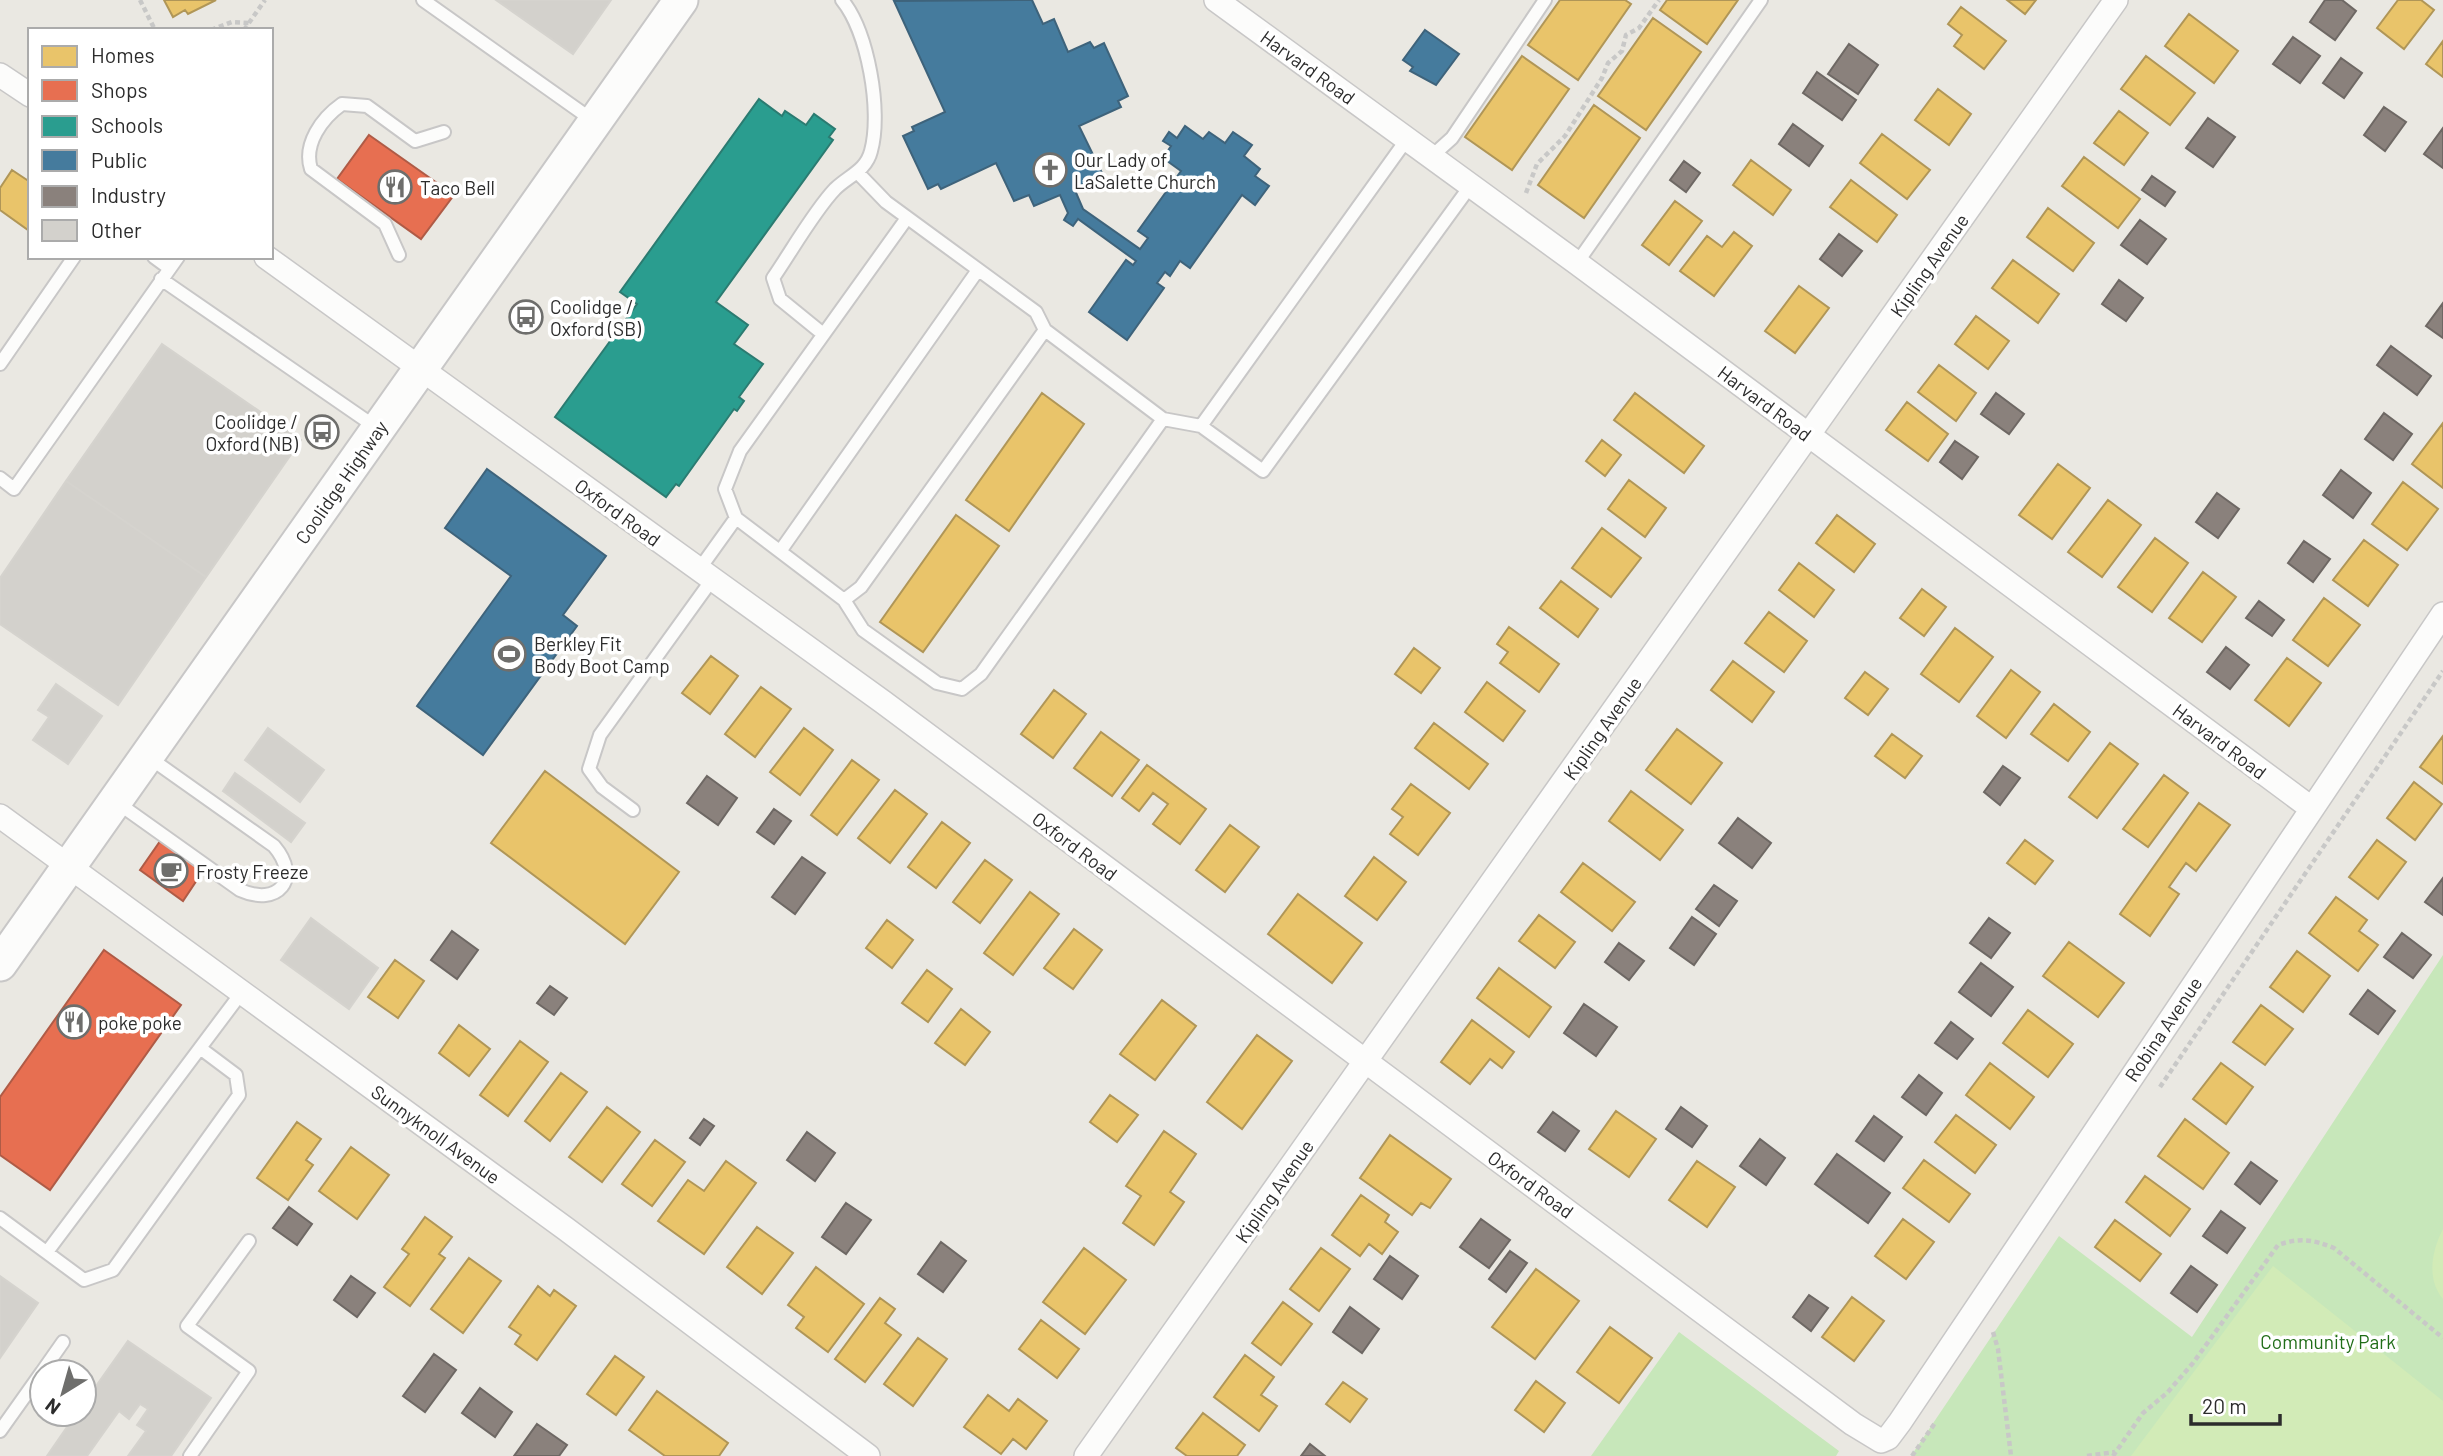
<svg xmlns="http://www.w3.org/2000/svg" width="2443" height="1456" viewBox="0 0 2443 1456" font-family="Barlow,sans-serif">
	<rect width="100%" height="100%" fill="#eae8e2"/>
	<path fill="#c7e7ba" d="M2443 955V1456H1911L2059 1236 2192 1337Z
		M1679 1332 1839 1451 1836 1456H1591Z"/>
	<path fill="#d2ebb7" d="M2443 1229V1299C2426 1279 2432 1250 2443 1229Z
		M2273 1266 2443 1401V1456H2131Z"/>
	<path fill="#e9c46a" stroke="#b09657" stroke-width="2" d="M164 0H216L188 14 185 10 173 17Z
		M1560 0H1625L1631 4 1578 80 1528 45Z
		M1667 0H1738L1707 44 1660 10Z
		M2007 0H2036L2025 14Z
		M2398 0H2421L2434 10 2404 49 2377 28Z
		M1961 7 2006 41 1984 69 1954 46 1962 35 1948 24Z
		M2189 14 2238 51 2214 83 2165 46Z
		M1653 18 1701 52 1646 130 1598 96Z
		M2443 41V77L2426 64Z
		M1522 56 1569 89 1512 170 1465 137Z
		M2146 56 2195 93 2170 125 2121 89Z
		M1938 89 1971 114 1949 145 1915 120Z
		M1594 105 1640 138 1584 218 1538 185Z
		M2119 111 2148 133 2124 165 2094 143Z
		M1882 134 1930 170 1907 199 1860 163Z
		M2084 157 2140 199 2118 228 2062 186Z
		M1751 160 1791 190 1773 215 1733 185Z
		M12 170 30 182 28 230 0 210V188Z
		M1851 180 1897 215 1877 242 1830 207Z
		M1675 201 1702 221 1669 265 1642 245Z
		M2048 208 2094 243 2073 271 2027 237Z
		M1734 232 1752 246 1714 296 1680 271 1707 236 1722 247Z
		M2013 260 2059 294 2038 323 1992 288Z
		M1799 286 1829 308 1795 353 1765 331Z
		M1976 316 2009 341 1988 369 1955 344Z
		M1939 365 1976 393 1956 421 1918 392Z
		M1042 393 1084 424 1009 531 966 500Z
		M1635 393 1704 446 1684 473 1614 420Z
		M1907 402 1948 434 1928 461 1886 430Z
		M2443 423V488L2412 464Z
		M1602 440 1621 455 1605 476 1586 461Z
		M2058 464 2090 488 2052 539 2019 515Z
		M1629 480 1666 508 1645 537 1608 509Z
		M2403 482 2438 509 2407 550 2372 524Z
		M2108 500 2141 525 2102 577 2068 552Z
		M956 515 999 546 923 652 880 622Z
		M1837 515 1875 544 1854 572 1816 543Z
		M1602 528 1641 558 1611 597 1572 568Z
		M2155 538 2188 563 2152 612 2118 587Z
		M2364 540 2398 565 2368 606 2333 580Z
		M1799 563 1834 590 1814 617 1779 590Z
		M2203 572 2236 597 2202 642 2169 618Z
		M1561 581 1598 609 1578 637 1540 608Z
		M1922 589 1946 607 1924 636 1900 618Z
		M2324 598 2360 625 2328 666 2293 640Z
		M1769 612 1807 641 1784 672 1745 643Z
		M1509 627 1559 664 1539 692 1500 663 1508 652 1497 644Z
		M1955 628 1993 657 1959 702 1921 674Z
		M1414 648 1440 668 1421 693 1395 674Z
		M711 656 738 676 710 714 682 693Z
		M2287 658 2321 683 2289 726 2255 700Z
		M1733 661 1774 692 1752 722 1711 690Z
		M2011 670 2040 692 2006 738 1977 716Z
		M1865 672 1888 689 1868 715 1845 698Z
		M1487 682 1525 711 1503 741 1465 712Z
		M761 687 791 709 755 757 725 734Z
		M1054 690 1086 714 1053 758 1021 734Z
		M2054 704 2090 732 2068 761 2031 734Z
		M1434 723 1488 764 1469 789 1415 748Z
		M804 728 833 750 800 795 770 772Z
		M1677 729 1722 763 1691 804 1646 770Z
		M1101 732 1139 760 1112 796 1074 768Z
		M1892 734 1922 756 1905 778 1875 756Z
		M2443 736V784L2420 767Z
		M2110 743 2138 764 2097 818 2069 797Z
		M852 760 879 780 837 835 811 815Z
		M1147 765 1206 809 1180 844 1153 824 1168 804 1153 793 1139 811 1122 798Z
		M545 771 679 872 625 944 491 843Z
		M2164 775 2188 793 2148 847 2123 829Z
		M2414 782 2442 804 2415 840 2387 818Z
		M1411 784 1450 813 1418 855 1390 834 1403 817 1392 809Z
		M895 790 927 814 890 863 858 838Z
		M1631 791 1683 830 1660 860 1609 821Z
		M2199 803 2230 825 2196 871 2186 863 2169 887 2179 894 2150 936 2120 914Z
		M942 822 970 843 936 888 908 867Z
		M1230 825 1259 847 1225 892 1196 870Z
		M2025 840 2053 861 2035 884 2007 863Z
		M2377 840 2406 862 2378 899 2349 877Z
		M1374 857 1406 882 1377 920 1345 896Z
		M985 860 1012 880 980 923 953 902Z
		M1583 863 1635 902 1612 931 1561 892Z
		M1030 892 1059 914 1013 975 984 953Z
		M1298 894 1362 943 1332 983 1268 934Z
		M2336 897 2367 920 2359 931 2378 945 2358 971 2309 933Z
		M1539 915 1575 942 1555 968 1519 941Z
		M887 920 913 940 892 968 866 948Z
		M1074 929 1102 950 1073 989 1044 968Z
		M2069 942 2124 983 2098 1017 2043 976Z
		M2297 951 2330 976 2303 1012 2270 987Z
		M395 960 424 981 398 1018 368 997Z
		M1499 968 1551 1007 1529 1037 1477 998Z
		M927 970 952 989 928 1022 902 1003Z
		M1162 1000 1196 1026 1155 1080 1120 1054Z
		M2261 1005 2293 1029 2265 1065 2233 1042Z
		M961 1009 990 1032 965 1065 935 1043Z
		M2028 1010 2073 1044 2048 1077 2003 1043Z
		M1472 1020 1514 1052 1502 1068 1490 1059 1470 1084 1441 1062Z
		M459 1025 490 1049 469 1076 439 1053Z
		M1257 1035 1292 1061 1242 1129 1207 1102Z
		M520 1041 548 1062 508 1116 480 1095Z
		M1990 1063 2034 1097 2010 1129 1966 1095Z
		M2221 1063 2253 1087 2226 1124 2193 1099Z
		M561 1073 587 1092 550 1141 525 1121Z
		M1110 1095 1138 1115 1117 1142 1090 1122Z
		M607 1107 640 1132 602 1182 569 1157Z
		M1616 1111 1656 1139 1629 1177 1589 1149Z
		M1956 1115 1996 1145 1975 1173 1935 1142Z
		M2185 1119 2229 1153 2203 1189 2158 1156Z
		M297 1122 321 1139 306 1160 313 1165 288 1200 257 1178Z
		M1164 1131 1196 1154 1170 1192 1184 1202 1154 1245 1123 1223 1141 1196 1126 1186Z
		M1390 1135 1451 1179 1430 1208 1421 1203 1412 1215 1360 1178Z
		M655 1140 685 1162 652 1206 622 1184Z
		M351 1147 389 1175 357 1219 319 1191Z
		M1924 1160 1970 1194 1949 1222 1903 1188Z
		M726 1161 756 1183 704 1254 658 1221 688 1180 704 1191Z
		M1697 1161 1735 1187 1707 1227 1669 1200Z
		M2145 1176 2190 1209 2170 1236 2126 1202Z
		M1361 1195 1389 1215 1385 1222 1398 1232 1382 1254 1369 1244 1360 1256 1332 1235Z
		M425 1217 452 1237 439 1254 445 1258 410 1306 384 1287 409 1254 402 1249Z
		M1903 1219 1934 1242 1906 1279 1875 1256Z
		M2115 1220 2161 1254 2140 1281 2095 1247Z
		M757 1227 793 1253 762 1294 727 1267Z
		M1084 1248 1126 1280 1085 1334 1043 1302Z
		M1321 1248 1350 1269 1319 1311 1290 1289Z
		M469 1258 501 1281 463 1333 431 1309Z
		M816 1267 864 1304 828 1352 796 1328 804 1317 788 1305Z
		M1536 1269 1579 1301 1535 1359 1492 1327Z
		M538 1286 550 1296 554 1290 576 1306 537 1360 515 1344 521 1335 509 1327Z
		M1852 1297 1884 1321 1854 1361 1822 1337Z
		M880 1298 895 1309 885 1323 901 1335 865 1382 835 1359Z
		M1283 1302 1312 1324 1281 1365 1252 1343Z
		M1041 1320 1079 1349 1057 1378 1019 1349Z
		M1610 1327 1652 1358 1619 1403 1577 1372Z
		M918 1338 947 1359 913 1406 884 1384Z
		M1245 1355 1274 1377 1261 1395 1277 1406 1259 1431 1214 1397Z
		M615 1356 644 1377 616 1415 587 1394Z
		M1536 1381 1565 1403 1544 1432 1515 1410Z
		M1343 1382 1367 1399 1350 1422 1326 1404Z
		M657 1391 728 1443 719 1456H665L629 1430Z
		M988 1395 1009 1411 1018 1399 1047 1421 1026 1449 1013 1439 1001 1454 964 1427Z
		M1203 1413 1245 1445 1237 1456H1187L1176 1448Z"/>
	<path fill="#e76f51" stroke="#af5b46" stroke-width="2" d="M369 135 454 195 421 239 337 179Z
		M163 837 205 868 183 901 140 870Z
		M104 950 181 1005 50 1190 0 1155V1097Z"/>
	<path fill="#2a9d8f" stroke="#2b7b71" stroke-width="2" d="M759 99 782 116 785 111 806 125 814 114 835 129 829 137 833 140 716 302 748 325 734 344 763 364 739 397 744 401 737 411 734 409 679 486 676 484 666 497 555 417 637 304 620 292Z"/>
	<path fill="#457b9d" stroke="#3e637b" stroke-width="2" d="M1032 0 1043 24 1054 19 1068 52 1090 42 1094 48 1104 43 1128 96 1118 101 1121 107 1079 126 1103 175 1074 188 1083 209 1140 249 1148 238 1138 231 1181 171 1163 158 1171 146 1163 141 1169 132 1177 138 1185 126 1203 139 1209 132 1225 143 1233 132 1252 145 1244 156 1260 169 1255 176 1269 186 1255 205 1242 195 1190 268 1180 261 1170 276 1165 272 1157 283 1164 288 1127 340 1089 312 1126 260 1133 265 1136 261 1078 219 1073 226 1064 220 1068 213 1060 195 1034 206 1029 195 1014 201 996 163 941 189 938 184 928 189 903 136 914 131 912 127 945 112 894 1Z
		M1425 30 1459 54 1436 85 1410 71 1413 67 1403 60Z
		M487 469 606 556 563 615 577 626 483 755 417 706 511 576 445 528Z"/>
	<path fill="#8a817c" stroke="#6e6864" stroke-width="2" d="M2325 0H2342L2356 11 2335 40 2310 22Z
		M2293 37 2320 56 2300 83 2273 64Z
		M1849 44 1878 65 1858 94 1828 74Z
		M2341 58 2362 73 2344 98 2323 83Z
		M1817 72 1856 100 1842 120 1803 93Z
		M2384 107 2406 122 2385 151 2364 135Z
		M2208 118 2235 137 2213 167 2186 148Z
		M1793 124 1823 146 1809 166 1779 144Z
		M2443 128V168L2424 154Z
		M1684 161 1700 173 1686 192 1670 180Z
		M2152 176 2175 192 2165 206 2142 190Z
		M2140 220 2166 239 2147 264 2121 245Z
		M1839 234 1862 251 1842 276 1820 259Z
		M2119 280 2143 298 2126 321 2102 304Z
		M2443 303V338L2426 326Z
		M2391 346 2431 376 2417 395 2377 365Z
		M1996 393 2024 414 2009 434 1981 414Z
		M2384 413 2412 434 2393 460 2365 439Z
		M1955 441 1978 457 1962 479 1940 462Z
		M2341 470 2371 493 2353 518 2323 495Z
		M2217 493 2239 509 2218 538 2196 522Z
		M2304 541 2330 559 2313 582 2288 563Z
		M2259 601 2284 620 2272 636 2246 618Z
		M2226 647 2249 665 2230 689 2207 672Z
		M2003 766 2020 778 2000 805 1984 792Z
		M707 776 737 798 718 825 687 803Z
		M774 809 791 821 774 844 757 832Z
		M1738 818 1771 843 1752 868 1719 843Z
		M802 857 825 873 795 914 772 897Z
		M2443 878V915L2425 902Z
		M1714 885 1737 901 1719 926 1696 909Z
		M1692 917 1716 934 1694 965 1670 948Z
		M1989 918 2010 933 1991 958 1970 943Z
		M452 931 478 950 457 979 431 960Z
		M2402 933 2431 955 2413 978 2384 957Z
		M1619 943 1644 961 1629 980 1605 962Z
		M1981 963 2013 987 1991 1016 1959 992Z
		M550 986 567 998 554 1015 537 1003Z
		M2368 990 2395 1011 2378 1034 2350 1014Z
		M1584 1004 1617 1027 1596 1056 1564 1033Z
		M1951 1022 1973 1039 1957 1059 1935 1043Z
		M1919 1075 1942 1093 1926 1115 1902 1097Z
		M1681 1107 1707 1126 1692 1147 1666 1129Z
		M1553 1112 1579 1131 1565 1151 1538 1132Z
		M1874 1116 1902 1137 1884 1161 1856 1141Z
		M704 1119 714 1126 700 1145 690 1138Z
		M807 1132 835 1153 815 1181 787 1160Z
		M1760 1139 1785 1158 1766 1185 1740 1166Z
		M1837 1154 1890 1193 1868 1223 1815 1184Z
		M2251 1162 2277 1181 2260 1204 2235 1184Z
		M846 1203 871 1220 846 1254 822 1237Z
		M289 1207 312 1224 297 1245 273 1228Z
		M2221 1211 2245 1228 2227 1253 2203 1236Z
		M1481 1219 1510 1240 1489 1268 1460 1247Z
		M941 1242 966 1261 943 1292 918 1274Z
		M1510 1251 1527 1263 1506 1292 1489 1279Z
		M1390 1256 1418 1276 1402 1299 1374 1279Z
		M2191 1266 2217 1285 2197 1312 2171 1293Z
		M351 1276 375 1293 357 1317 334 1300Z
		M1809 1295 1828 1308 1811 1331 1793 1317Z
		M1350 1307 1379 1329 1362 1353 1333 1332Z
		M434 1354 456 1370 425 1412 403 1396Z
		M480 1388 512 1412 495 1437 462 1413Z
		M537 1424 567 1445 559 1456H514Z
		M1310 1444 1325 1456H1301Z"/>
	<path fill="#d3d1cc" stroke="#d5d3ce" stroke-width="2" d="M496 0H611L573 54Z
		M162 344 301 440 206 577 66 481Z
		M66 481 206 577 118 705 0 624V578Z
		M56 684 102 716 68 764 33 740 49 717 38 710Z
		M268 728 324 770 300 802 245 760Z
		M235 773 305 823 291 842 223 791Z
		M311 918 378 968 349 1009 281 960Z
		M0 1276 38 1303 0 1358Z
		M128 1341 211 1398 171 1456H128L146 1431 137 1425 148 1409 140 1404 129 1419 119 1411 87 1456H47L76 1414H84V1403Z"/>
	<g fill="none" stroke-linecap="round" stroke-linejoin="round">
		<defs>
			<path id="lane" d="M423 0 595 122
				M1431 157 1452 138 1545 0
				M858 173 886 202 1036 312 1045 330 1163 419 1201 426 1263 471 1471 185
				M399 255 385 224 311 169C303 144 322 118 342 104L367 106 415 141 444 132
				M154 257 169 268
				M1577 263 1761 0
				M161 279 377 428
				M823 334 780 299 773 278C791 252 814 211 835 189 848 176 866 171 871 151 882 111 868 32 842 0
				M0 364 74 257
				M1201 426 1407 139
				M0 478 14 489 178 257
				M736 518 844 600 861 587 1045 330
				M781 550 978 270
				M698 571 736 518 725 489 740 451 907 218
				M844 600 863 630 937 683 962 689 981 674 1163 419
				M115 801 240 890C278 907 302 879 274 846L147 756
				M633 810 602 787 589 769 600 735 711 581
				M0 1218 84 1280 113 1270 239 1095 236 1075 200 1048 242 992
				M47 1252 200 1048
				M42 1372 63 1342
				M0 1431 42 1372
				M190 1456 249 1371 187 1326 249 1241"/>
			<path id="street" d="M1216 0 1577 263 2311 808
				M0 75 30 95
				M266 257 883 702 1853 1424 1881 1441 1888 1438 1900 1422 2443 614
				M0 816 566 1229 868 1456
				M1086 1456 2116 0"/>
			<path id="secondary" d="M0 964 681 0"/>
		</defs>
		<use href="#lane" stroke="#c8c7c7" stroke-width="16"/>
		<use href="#street" stroke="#c8c7c7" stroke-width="26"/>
		<use href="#secondary" stroke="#c8c7c7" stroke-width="37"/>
		<path stroke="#c8c8c7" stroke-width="4.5" stroke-dasharray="5 3.5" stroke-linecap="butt" d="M140 0 155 30
			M211 30 232 22 249 23
			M244 30 265 0
			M1526 193 1537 164 1565 136 1602 78 1608 63 1622 51 1626 35 1639 28 1659 0
			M2160 1087 2443 671
			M1993 1332 1998 1349 2011 1456
			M1912 1456 1935 1423
			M2087 1456 2115 1452
			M2113 1456 2143 1413 2167 1393 2193 1363 2278 1245C2300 1237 2314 1240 2334 1248L2443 1338"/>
		<use href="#lane" stroke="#fcfcfb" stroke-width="12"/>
		<use href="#street" stroke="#fcfcfb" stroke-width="23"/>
		<use href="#secondary" stroke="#fcfcfb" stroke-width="33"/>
	</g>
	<defs>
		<symbol id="church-ring" viewBox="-11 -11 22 22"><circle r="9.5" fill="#fff" stroke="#6e6e6c" stroke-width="1.5"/><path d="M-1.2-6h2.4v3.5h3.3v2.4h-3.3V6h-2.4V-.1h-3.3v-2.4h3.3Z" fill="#6e6e6c"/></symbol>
		<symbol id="restaurant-ring" viewBox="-11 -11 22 22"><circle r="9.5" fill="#fff" stroke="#6e6e6c" stroke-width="1.5"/><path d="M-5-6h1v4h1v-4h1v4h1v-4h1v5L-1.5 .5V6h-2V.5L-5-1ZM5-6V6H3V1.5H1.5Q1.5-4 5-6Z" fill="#6e6e6c"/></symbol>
		<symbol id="bus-ring" viewBox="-11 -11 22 22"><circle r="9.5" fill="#fff" stroke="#6e6e6c" stroke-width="1.5"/><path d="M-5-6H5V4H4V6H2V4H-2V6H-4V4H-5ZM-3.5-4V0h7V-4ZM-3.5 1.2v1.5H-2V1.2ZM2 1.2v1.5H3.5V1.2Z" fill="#6e6e6c"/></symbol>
		<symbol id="stadium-ring" viewBox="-11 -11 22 22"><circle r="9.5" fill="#fff" stroke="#6e6e6c" stroke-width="1.5"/><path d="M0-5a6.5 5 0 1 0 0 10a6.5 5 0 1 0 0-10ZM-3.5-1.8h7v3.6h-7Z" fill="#6e6e6c"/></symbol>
		<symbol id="cafe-ring" viewBox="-11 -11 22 22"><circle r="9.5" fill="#fff" stroke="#6e6e6c" stroke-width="1.5"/><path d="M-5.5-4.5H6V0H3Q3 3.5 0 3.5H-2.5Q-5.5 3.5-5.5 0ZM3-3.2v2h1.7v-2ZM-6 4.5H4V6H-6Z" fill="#6e6e6c"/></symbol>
	</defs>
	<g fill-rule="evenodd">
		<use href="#church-ring" x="1031" y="151" width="38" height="38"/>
		<use href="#restaurant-ring" x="376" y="168" width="38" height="38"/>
		<use href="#bus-ring" x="507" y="298" width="38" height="38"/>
		<use href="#bus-ring" x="303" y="413" width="38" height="38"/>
		<use href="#stadium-ring" x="490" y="635" width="38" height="38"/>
		<use href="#cafe-ring" x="152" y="852" width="38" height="38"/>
		<use href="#restaurant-ring" x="55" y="1003" width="38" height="38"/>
	</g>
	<g text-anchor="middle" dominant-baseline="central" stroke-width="7" stroke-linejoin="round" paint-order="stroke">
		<g font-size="19" fill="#2c2c2c" stroke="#fff">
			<text transform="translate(1308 67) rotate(36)">Harvard Road</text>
			<text transform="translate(1929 265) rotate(-55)">Kipling Avenue</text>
			<text transform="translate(1765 403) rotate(37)">Harvard Road</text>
			<text transform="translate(341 482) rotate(-55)">Coolidge Highway</text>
			<text transform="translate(618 512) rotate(36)">Oxford Road</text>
			<text transform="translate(1602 728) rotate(-55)">Kipling Avenue</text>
			<text transform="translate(2220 741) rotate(37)">Harvard Road</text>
			<text transform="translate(1075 846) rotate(37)">Oxford Road</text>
			<text transform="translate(2163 1029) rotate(-56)">Robina Avenue</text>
			<text transform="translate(436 1134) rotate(36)">Sunnyknoll Avenue</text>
			<text transform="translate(1531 1184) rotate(36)">Oxford Road</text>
			<text transform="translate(1274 1191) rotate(-55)">Kipling Avenue</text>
		</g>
		<g font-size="19" fill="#2c2c2c" stroke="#fff" text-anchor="start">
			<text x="1074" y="159">Our Lady of<tspan x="1074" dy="22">LaSalette Church</tspan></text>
			<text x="420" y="187">Taco Bell</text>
			<text x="550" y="306">Coolidge /<tspan x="550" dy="22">Oxford (SB)</tspan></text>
			<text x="298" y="421" text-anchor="end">Coolidge /<tspan x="298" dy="22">Oxford (NB)</tspan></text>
			<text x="534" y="643">Berkley Fit<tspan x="534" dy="22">Body Boot Camp</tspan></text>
			<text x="196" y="871">Frosty Freeze</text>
			<text x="98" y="1022">poke poke</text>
		</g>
		<g font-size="19" fill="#206d18" stroke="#fff">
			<text x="2328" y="1341">Community Park</text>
		</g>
	</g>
	<rect x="28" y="28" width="245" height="231" fill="#ffffff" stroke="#ababab" stroke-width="2"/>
	<rect x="42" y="46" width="35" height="21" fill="#e9c46a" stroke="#ababab" stroke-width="2"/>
	<text x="91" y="63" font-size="21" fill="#2c2c2c">Homes</text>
	<rect x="42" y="80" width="35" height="21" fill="#e76f51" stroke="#ababab" stroke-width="2"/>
	<text x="91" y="98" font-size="21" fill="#2c2c2c">Shops</text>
	<rect x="42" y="116" width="35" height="21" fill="#2a9d8f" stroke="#ababab" stroke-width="2"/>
	<text x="91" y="133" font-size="21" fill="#2c2c2c">Schools</text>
	<rect x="42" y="150" width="35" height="21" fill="#457b9d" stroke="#ababab" stroke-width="2"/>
	<text x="91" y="168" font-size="21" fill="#2c2c2c">Public</text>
	<rect x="42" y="186" width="35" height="21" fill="#8a817c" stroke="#ababab" stroke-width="2"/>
	<text x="91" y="203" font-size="21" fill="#2c2c2c">Industry</text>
	<rect x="42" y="220" width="35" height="21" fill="#d3d1cc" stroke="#ababab" stroke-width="2"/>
	<text x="91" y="238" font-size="21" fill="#2c2c2c">Other</text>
	<g transform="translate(63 1393) rotate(217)"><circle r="33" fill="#ffffff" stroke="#ababab" stroke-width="2"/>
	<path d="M0-5L12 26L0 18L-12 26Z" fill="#6e6e6c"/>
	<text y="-10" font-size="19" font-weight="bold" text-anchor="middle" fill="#2c2c2c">N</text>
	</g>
	<path d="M2191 1414v10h89v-10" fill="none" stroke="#2c2c2c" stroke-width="3.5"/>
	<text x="2202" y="1414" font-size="21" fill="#2c2c2c" stroke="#ffffff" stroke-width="5" paint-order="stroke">20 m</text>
</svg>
